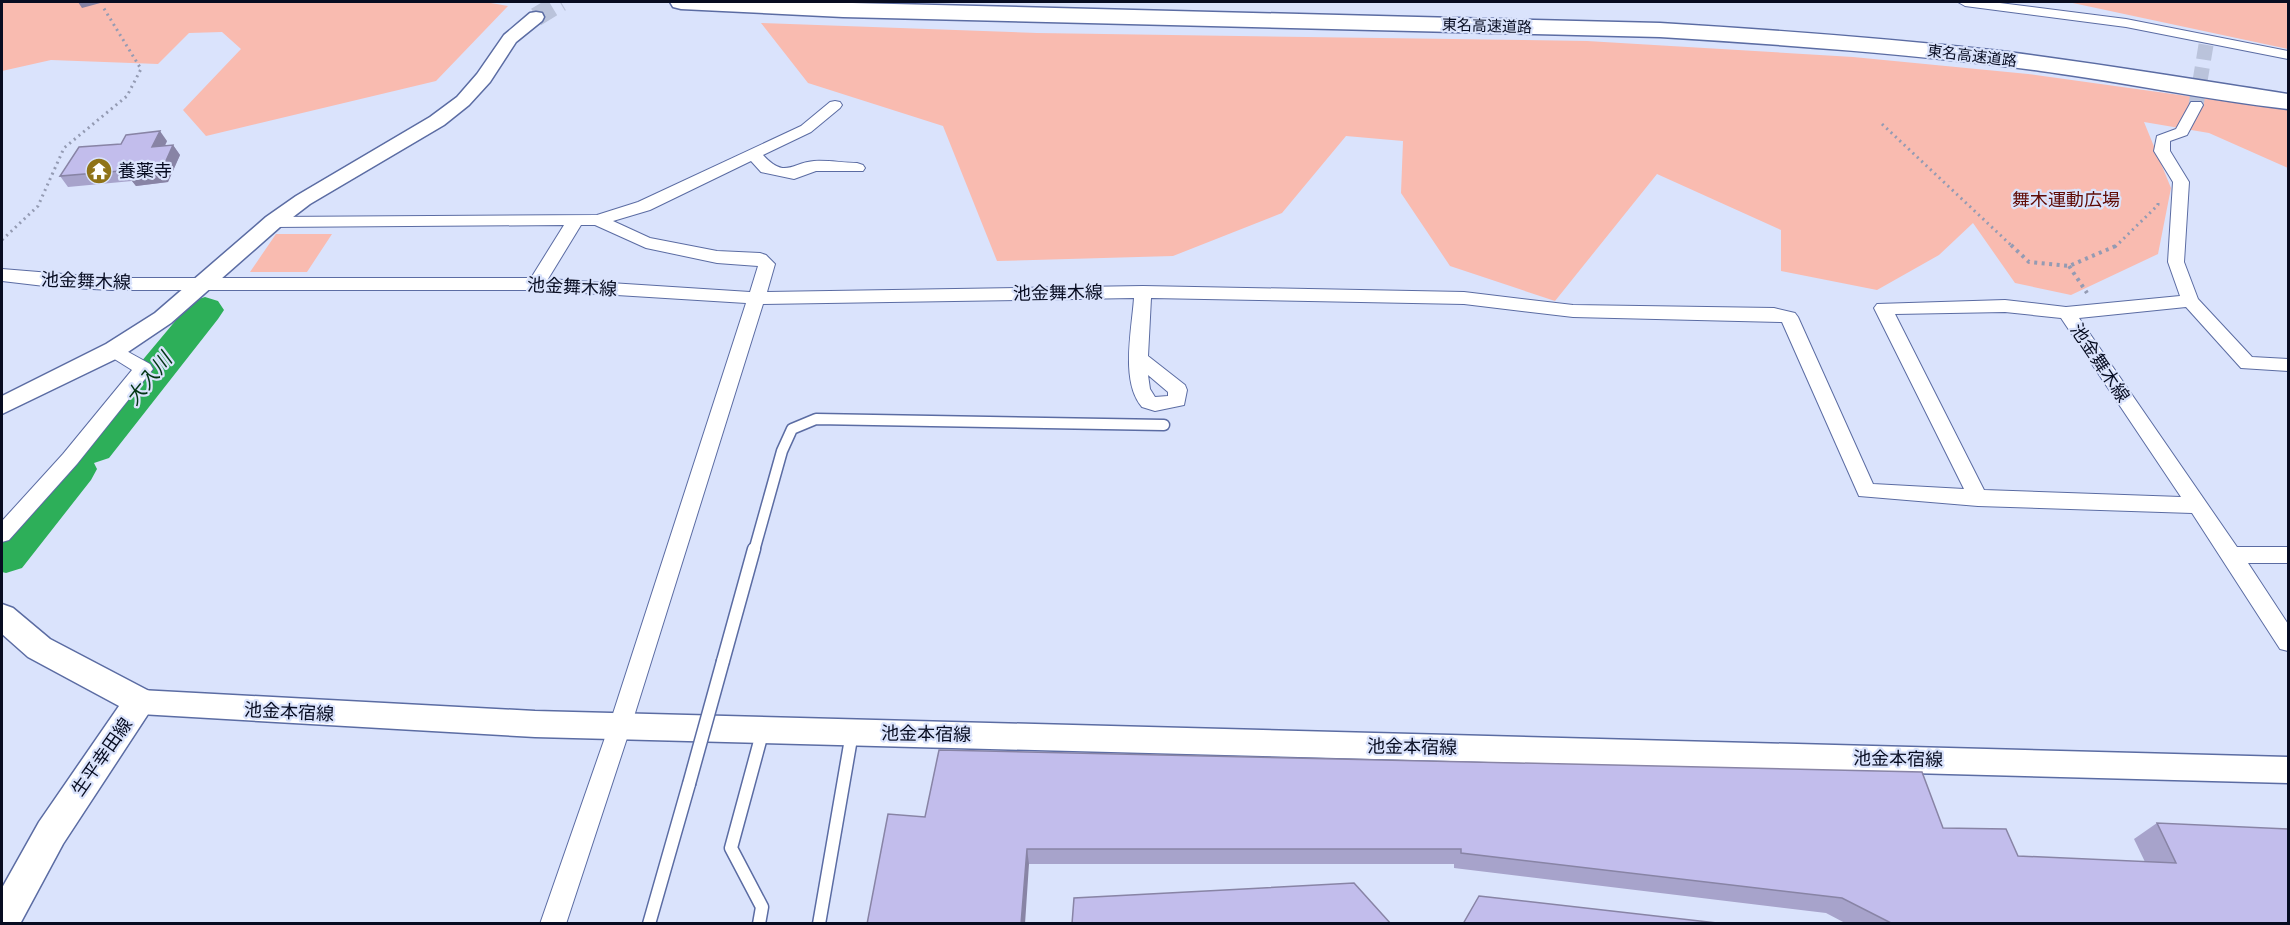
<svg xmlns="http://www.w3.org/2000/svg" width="2290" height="925" viewBox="0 0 2290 925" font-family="'Nunito Sans','Noto Sans JP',sans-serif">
	<rect width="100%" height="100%" fill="#dae3fc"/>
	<path fill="#f9bbb0" d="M2 2H485L508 6 436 81 206 136 183 110 241 49 222 32 189 33 158 64 51 60 2 71Z
		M2068 2H2288V49Z
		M761 23 1037 33 1587 41 1853 57 2028 74 2288 110V168L2209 133 2144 122 2171 188 2158 254 2071 295 2015 283 1973 223 1939 255 1877 290 1781 271V230L1657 174 1555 301 1450 266 1401 193 1403 141 1346 136 1282 213 1173 256 997 261 943 126 808 83Z
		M276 234H332L307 272H250Z"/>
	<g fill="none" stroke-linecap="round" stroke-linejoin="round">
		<path fill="#2daf59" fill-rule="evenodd" d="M205 297 218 301 224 310 218 319 109 458 94 463 97 469 91 480 22 568 6 573 2 572V529L61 458 76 453 73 447 79 436 192 301Z"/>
		<path stroke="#bac3db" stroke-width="15" stroke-dasharray="15 8" stroke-linecap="butt" d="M2196 105 2207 39"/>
		<path stroke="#bac3db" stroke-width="19" stroke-dasharray="19 9" stroke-linecap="butt" d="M536 17 561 2"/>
		<defs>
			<path id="service-far1" d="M754 551 782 451 792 429 816 419 1164 425"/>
			<path id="service" d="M723 661 754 549
				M649 924 689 784
				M759 924 762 907 731 848 763 730
				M819 924 852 733"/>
			<path id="minor" d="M1958 2H1992L2126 19 2288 51V59L2126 27 1965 6Z
				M835 101 840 102 842 105 840 108 811 132 763 155C785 179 791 163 814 161 828 160 843 163 857 163L863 165 865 168 863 171H816L794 179 761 172 751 161 650 210 613 221 650 238 717 251 760 253 766 255 775 264 767 292 1143 286 1464 292 1573 305 1774 308 1795 313 1798 317 1873 484 1964 489 1874 308 1877 304 2005 300 2066 307 2180 296 2168 262 2173 182 2154 151 2157 136 2176 129 2191 102H2201L2203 105 2187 135 2170 141V151L2189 182 2184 262 2198 299 2252 357 2288 359V371L2241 368 2186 307 2079 318 2237 547H2288V563H2248L2288 624V651L2280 649 2192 513 1978 506 1859 496 1782 322 1573 317 1464 304 1151 298 1148 356 1185 385 1187 390 1184 405 1155 411 1142 407C1120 382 1132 329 1134 298L763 304 631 726 566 924H540L609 726 746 303 536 290H112L53 287 2 281V269L112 278H531L564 225 273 227 267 226 265 222 267 218 273 217 597 215 638 202 801 126 830 102ZM581 225H595L646 248 717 263 758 266 750 292 548 279ZM2005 312 2061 318 2181 497 1984 490 1895 314ZM1148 375 1168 392V396L1155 397 1150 389Z
				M114 344 150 364 153 369 77 464 9 540 2 542V521L63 454 132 370 108 355 105 350 108 345Z"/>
			<path id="tertiary" d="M536 12 542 13 544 17 542 21 516 42 490 82 469 105 444 125 310 204 280 227 171 323 122 356 2 414V396L106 344 155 313 266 217 296 196 430 117 457 97 477 74 504 35 530 13Z
				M140 690 535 711 2288 757V783L535 737 140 714 130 711 126 702 130 693Z"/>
			<path id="secondary" d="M2 604 13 608 50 639 151 692 156 702 63 844 20 924H2V888L39 822 119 706 28 657 2 634Z"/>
			<path id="motorway" d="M670 2H811L1660 23C1774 30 1887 38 2000 51 2096 63 2192 79 2288 94V109C2206 100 2124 82 2041 71 1915 54 1787 45 1660 37L843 17 681 9 673 7Z"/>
		</defs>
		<use href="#service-far1" stroke="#5b6ca3" stroke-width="13"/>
		<use href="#service" stroke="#5b6ca3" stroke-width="15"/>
		<use href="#minor" stroke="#5b6ca3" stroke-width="2"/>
		<use href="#tertiary" stroke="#5b6ca3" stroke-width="3"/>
		<use href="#secondary" stroke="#5b6ca3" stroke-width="3"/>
		<use href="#motorway" stroke="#5b6ca3" stroke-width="3"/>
		<path stroke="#949bb3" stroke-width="3" stroke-dasharray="2 4" stroke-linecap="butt" d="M1882 124 2013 247
			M2 240 38 206 64 148 127 96 141 69 103 7
			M2115 247 2158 205V202"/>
		<path stroke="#949bb3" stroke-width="4" stroke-dasharray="3 4.5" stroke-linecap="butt" d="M2011 245 2029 262 2069 266 2118 245
			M2069 266 2087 293"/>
		<use href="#service-far1" stroke="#fff" stroke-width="10"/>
		<use href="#service" stroke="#fff" stroke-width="12"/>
		<use href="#minor" fill="#fff" fill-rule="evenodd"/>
		<use href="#tertiary" fill="#fff" fill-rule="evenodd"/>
		<use href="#secondary" fill="#fff" fill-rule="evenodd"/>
		<use href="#motorway" fill="#fff" fill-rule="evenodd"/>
		<defs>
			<path id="service-bridge" d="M689 784 723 661"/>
		</defs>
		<use href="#service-bridge" stroke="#5b6ca3" stroke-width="15" stroke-linecap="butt"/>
		<use href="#service-bridge" stroke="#fff" stroke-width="12"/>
	</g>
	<path fill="#a7a3cb" d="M167 141 165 146 173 145 180 155 168 182 136 186 132 181 68 187 60 176Z
		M925 817 1943 828 2018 856 2145 862 2134 839 2157 823 2289 924H1847L1826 913 1454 868V864H1029Z"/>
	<path fill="#8884a5" d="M78 2H104L82 8Z
		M160 131 167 141 159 157 152 147Z
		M173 145 180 155 168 182 136 186 128 176Z
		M1027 849 1029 864 1025 924H1021Z"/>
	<path fill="#c2bdec" stroke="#8884a5" stroke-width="1.5" d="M160 131 152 147 173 145 161 172 128 176 131 170 60 176 79 147 121 144 126 135Z
		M939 750 1922 772 1943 828 2006 829 2018 856 2176 863 2157 823 2289 829V924H1893L1842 898 1461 853V849H1027L1021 924H867L888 814 925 817Z
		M1354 883 1391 924H1072L1074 898Z
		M1479 896 1726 924H1463Z"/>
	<defs>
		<symbol id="temple-disc" viewBox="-11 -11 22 22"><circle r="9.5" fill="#8f7318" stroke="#dae3fc"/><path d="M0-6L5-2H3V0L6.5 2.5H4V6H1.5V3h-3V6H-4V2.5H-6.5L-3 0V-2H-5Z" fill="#fff"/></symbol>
	</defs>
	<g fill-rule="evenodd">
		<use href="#temple-disc" x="84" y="156" width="30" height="30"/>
	</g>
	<g text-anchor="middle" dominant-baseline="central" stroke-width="4.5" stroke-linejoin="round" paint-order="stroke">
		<g font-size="15" fill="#070c21" stroke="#dae3fc">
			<text transform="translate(1487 26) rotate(2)">東名高速道路</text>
			<text transform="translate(1972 56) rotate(7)">東名高速道路</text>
		</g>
		<g font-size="18" fill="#070c21" stroke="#dae3fc" text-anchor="start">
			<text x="118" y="171">養薬寺</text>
		</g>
		<g font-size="18" fill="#5f0a04" stroke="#dae3fc">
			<text x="2066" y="200">舞木運動広場</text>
		</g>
		<g font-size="18" fill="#070c21" stroke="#dae3fc">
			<text transform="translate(86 281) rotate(2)">池金舞木線</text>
			<text transform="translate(572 287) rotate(3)">池金舞木線</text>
			<text transform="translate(1058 293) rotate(-1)">池金舞木線</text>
			<text transform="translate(2100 363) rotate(56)">池金舞木線</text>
			<text transform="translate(289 712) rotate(3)">池金本宿線</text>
			<text transform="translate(926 734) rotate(1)">池金本宿線</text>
			<text transform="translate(1412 747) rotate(1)">池金本宿線</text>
			<text transform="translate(102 757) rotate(-55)">生平幸田線</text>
			<text transform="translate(1898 759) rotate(1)">池金本宿線</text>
		</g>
		<g font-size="20" font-style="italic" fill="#013514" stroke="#dae3fc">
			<text transform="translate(149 379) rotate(-51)">大入川</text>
		</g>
	</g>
	<rect width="2290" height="925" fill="none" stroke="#070c21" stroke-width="6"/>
</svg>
